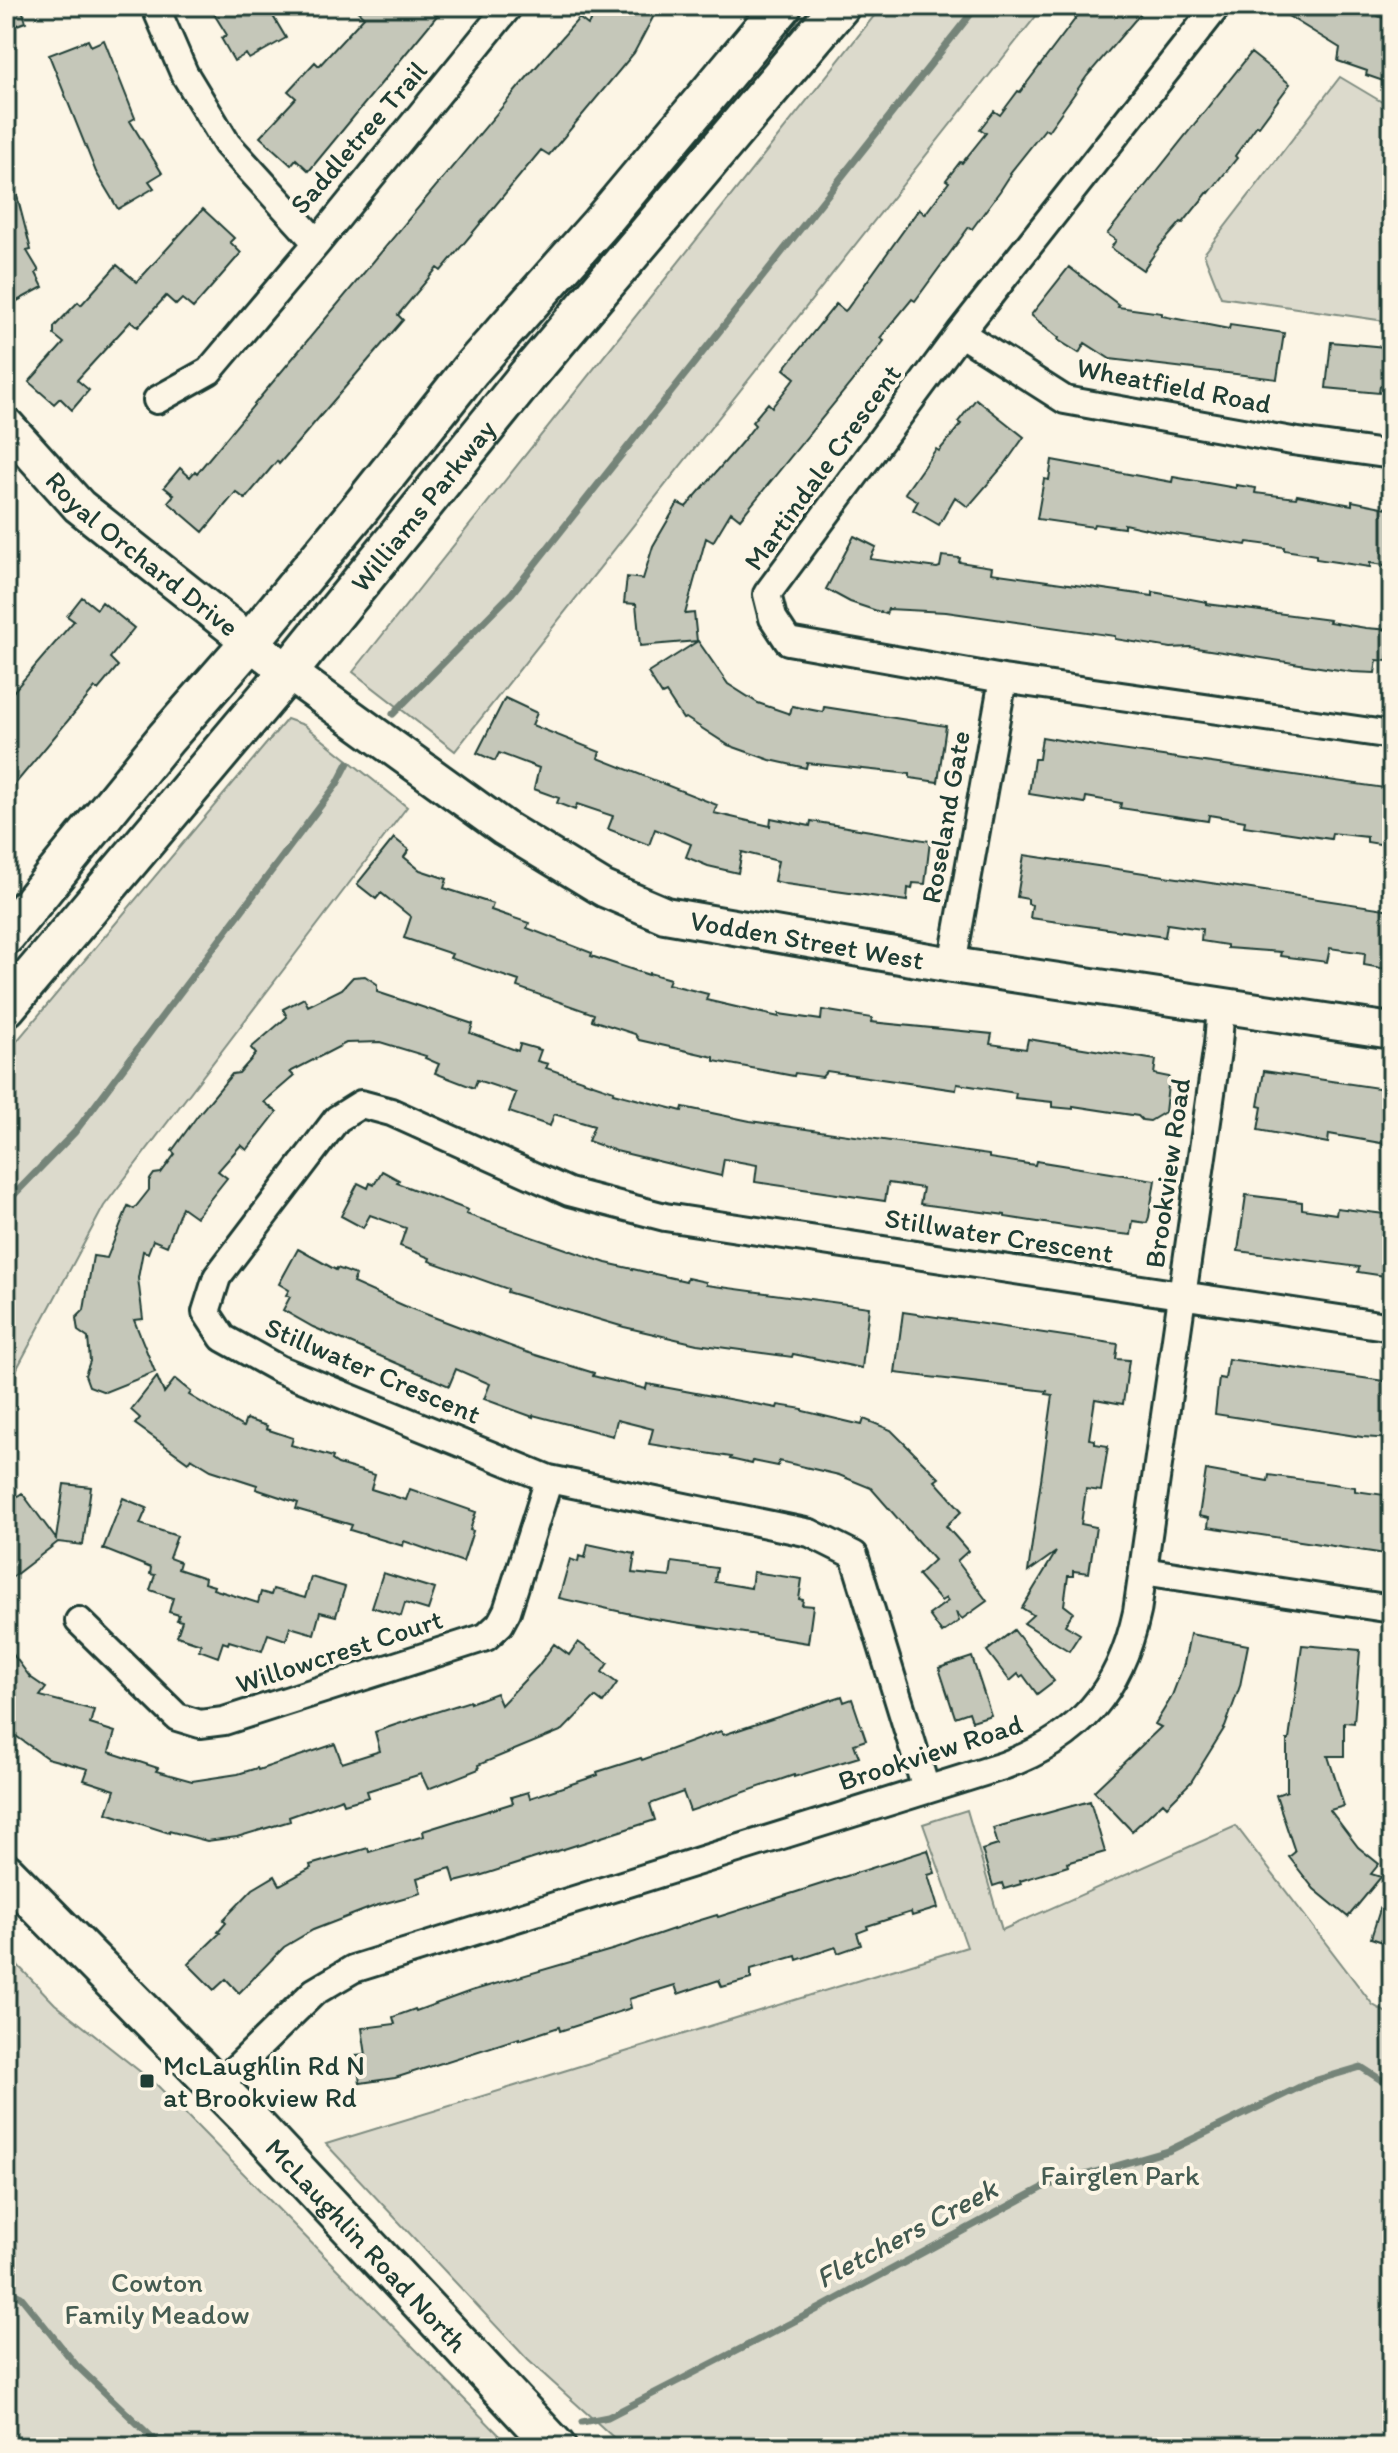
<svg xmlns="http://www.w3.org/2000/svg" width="1398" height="2453" viewBox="0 0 1398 2453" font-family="Itim,sans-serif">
	<rect width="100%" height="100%" fill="#fcf5e5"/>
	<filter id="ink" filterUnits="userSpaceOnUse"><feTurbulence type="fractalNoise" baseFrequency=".0125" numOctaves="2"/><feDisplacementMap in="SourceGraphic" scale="16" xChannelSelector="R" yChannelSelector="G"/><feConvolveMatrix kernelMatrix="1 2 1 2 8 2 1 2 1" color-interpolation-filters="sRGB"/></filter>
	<g filter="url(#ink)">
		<path fill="#dcdacc" stroke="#7e8c80" stroke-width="2" d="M882 6H1044L455 751 353 672Z
			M1340 77 1392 108V322L1221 297 1204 254Z
			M287 719 304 725 407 807 104 1206 6 1389V1054Z
			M967 1810 1002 1930 1236 1826 1373 2005 1392 2016V2447H624L528 2360 326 2144 967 1947 923 1824Z
			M6 1953 55 2004 157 2085 511 2447H8L6 2444Z"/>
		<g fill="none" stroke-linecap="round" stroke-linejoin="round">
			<path stroke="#758479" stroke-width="7" d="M393 714 512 593 977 6
				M6 1203 75 1132 337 784 348 763
				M6 2290 21 2297 76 2365 162 2447
				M582 2422 608 2417 820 2308 1046 2186 1168 2151 1310 2082 1361 2067 1392 2087
				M493 2447 501 2443"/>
		</g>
		<path fill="#c5c7b9" stroke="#1f3d34" stroke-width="2" d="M6 6H21L26 22 6 29Z
			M209 6H267L286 38 249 59 246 54 234 61 221 38 227 35Z
			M352 6H445L309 171 296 159 291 165 260 137 296 98 288 91 315 62 319 66 364 17Z
			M599 6H659L634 53 549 155 541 150 441 271 437 268 398 315 403 320 279 464 277 461 245 499 236 492 203 532 168 502 174 495 164 487 180 468 190 477 195 471 197 473 523 82 579 18 588 25Z
			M1085 6H1147L1087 76 1048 131 1045 129 1010 173 1011 174 1000 191 972 229 969 227 915 301 912 299 880 338 884 341 867 363 740 519 731 512 713 542 706 538 685 614 694 613 697 641 640 646 636 604 624 603 627 577 643 579 653 546 678 503 686 507 742 442 755 425 752 422 768 403 772 407 795 378 784 369 836 304 845 311 847 309 919 209 925 214 949 182 946 180 960 162 962 163 986 133 980 129 994 111 1000 115 1018 91 1020 92Z
			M1272 6H1364L1380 11 1378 16 1392 21V65L1386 82 1366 75 1367 71 1338 61 1340 48Z
			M88 40 91 46 104 40 135 118 130 121 162 173 149 181 154 188 118 209 96 172 49 55Z
			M1251 53 1290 84 1259 126 1257 125 1235 156 1237 158 1209 193 1208 192 1183 223 1181 222 1160 246 1143 270 1111 248 1116 240 1107 234Z
			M14 184 31 250 27 251 39 271 36 273 43 287 6 307V185Z
			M203 209 234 238 230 242 241 253 193 308 182 299 176 305 166 296 138 327 131 321 77 380 89 390 72 410 60 398 54 404 29 382 64 343 54 335V327L78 302 81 305 117 265 137 282Z
			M1069 267 1119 305 1118 307 1162 313V316L1229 329 1230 325 1284 333 1277 379 1110 359 1085 343 1079 353 1058 340 1059 338 1031 315Z
			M1331 342 1385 347 1384 350 1392 351V388L1380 386 1379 393 1326 388Z
			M976 399 1024 437 1005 464 968 507 955 497 939 525 913 510 918 501 905 493 936 449 939 451 961 424 958 422Z
			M1052 460 1172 482 1173 477 1236 488V485L1256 488 1255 493 1296 498 1297 495 1352 505V501L1392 509V566L1370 563V567L1316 559V555L1284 550V547L1247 542 1246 545 1161 532 1124 524V528L1094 524 1093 527 1037 519 1044 479 1049 480Z
			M854 536 876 547 870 559 937 568 940 567 942 556 960 558 959 562 992 567 991 573 1153 596V592L1207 602V604L1330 620 1329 622 1366 628 1391 630 1387 661 1377 660 1375 673 1352 672 1190 647 1171 648 1115 639V636L946 612 888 609 886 614 850 602 826 589Z
			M82 597 97 609 102 602 134 628 110 658 118 666 98 690 95 688 6 795V700L74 621 67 616Z
			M698 641 728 684 758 703 790 714 792 706 823 712 824 707 946 726 938 782 910 778V774L807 763 806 768 770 760 728 745 686 718 683 719 666 693 662 695 648 673Z
			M505 698 537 713 532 725 600 752 598 758 717 805 714 813 770 826 771 818 810 826 811 821 930 841 925 884 913 883 912 889 908 888 907 901 786 884 774 881 778 861 742 852 738 873 708 866 686 857 691 844 655 829 649 845 608 829 613 816 577 804 575 810 557 803 559 798 534 789 539 768 499 753 495 761 477 753Z
			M1042 737 1107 748 1392 789V846L1367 842V837L1332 833 1331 839 1244 826 1245 821 1209 815 1208 821 1120 808 1121 803 1086 797 1085 803 1029 794 1034 759H1039Z
			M394 838 409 850 404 857 420 870 447 879 444 888 493 904 491 910 529 923 527 928 592 953 591 956 649 975V973L670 979 668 984 708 994 706 1000 779 1017V1014L821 1020 822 1010 872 1018 871 1022 992 1034 990 1044 1026 1049 1028 1039 1156 1060 1154 1074 1169 1077 1165 1112 1150 1121 1142 1120 1138 1116 1073 1106V1109L1052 1107V1102L1015 1098 1016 1093 957 1084 956 1090 827 1071 822 1077 795 1073 794 1076 714 1061V1057L639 1040 635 1034 592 1020 594 1014 517 987 519 981 450 958 452 954 404 938 411 917 381 893 376 899 357 884Z
			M1024 855 1392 910V970L1364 965 1365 953 1330 948 1327 962 1280 956 1281 952 1227 948V945L1201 941 1202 929 1167 924 1165 937 1030 918 1032 905 1028 904V899L1017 897Z
			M365 976 377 984V992L473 1024 470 1033 518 1051 520 1044 541 1050 537 1061 548 1064 546 1068 614 1091 613 1093 682 1111 683 1107 750 1121 989 1155V1158L1035 1165 1036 1161 1155 1180 1149 1217 1147 1223 1133 1221 1131 1235 1103 1232 1005 1217V1215L920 1204 923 1188 888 1183 885 1201 755 1182 757 1165 724 1159 721 1176 699 1171 616 1151 588 1141 594 1126 554 1114 550 1126 509 1112 516 1093 477 1080 474 1088 435 1073 439 1064 425 1058 426 1056 380 1042 346 1043 290 1072 294 1076 264 1102 277 1112 247 1150 241 1145 218 1171 227 1178 196 1217 182 1207 167 1246 153 1240 148 1253 143 1251 138 1278 143 1319 134 1320 155 1372 105 1392 89 1386 85 1375 90 1361 88 1338 78 1331 76 1318 84 1310 93 1256 107 1258 128 1206 134 1209 149 1190V1181L154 1174 161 1173 175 1154 172 1151 198 1115 232 1074 239 1073 256 1054 251 1048 287 1017 283 1009 304 998 308 1006 342 989 353 977Z
			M1264 1071 1392 1090V1145L1329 1134 1328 1143 1258 1130 1262 1107 1258 1106Z
			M382 1171 399 1180 397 1183 468 1210 466 1214 606 1263 686 1281 687 1278 706 1282V1285L869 1307 862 1368 793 1354 792 1357 697 1344 624 1327 507 1292 508 1289 429 1261 430 1258 400 1246 406 1228 370 1215 363 1228 341 1216 358 1183 368 1188 370 1183 374 1185Z
			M1246 1195 1302 1202V1209L1336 1214 1337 1208 1392 1215V1273L1385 1272V1276L1358 1272 1359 1267 1238 1251Z
			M298 1249 336 1270 337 1268 356 1275 353 1283 407 1307 526 1352 594 1373 593 1376 646 1389 647 1384 777 1408 778 1405 803 1409V1411L862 1425 864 1419 891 1430 939 1478 935 1481 962 1511 946 1526 968 1551 957 1561 987 1601 962 1619 956 1612 959 1621 942 1633 929 1615 948 1601 946 1598 941 1601 918 1575 934 1560 871 1488 839 1475 779 1461 778 1466 753 1461 752 1464 730 1459 731 1457 649 1444 653 1429 617 1420 613 1436 533 1415V1417L484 1399 490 1384 456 1369 449 1386 313 1327 283 1310 290 1297 286 1295 289 1290 279 1284Z
			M903 1312 1118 1344 1116 1359 1129 1360 1123 1404 1095 1399 1089 1439 1095 1440V1444L1108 1446 1101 1491 1086 1489 1081 1524 1096 1527 1089 1573 1073 1571V1576H1068L1064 1605 1073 1612 1065 1625 1080 1634 1069 1651 1024 1623 1033 1615 1022 1608 1056 1552 1028 1572 1053 1395 1046 1394 1047 1391 895 1373Z
			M1228 1359 1392 1382V1439L1362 1437 1215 1414 1219 1378 1225 1379Z
			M157 1377 164 1393 175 1379 191 1392 189 1395 243 1427 246 1419 267 1426 266 1429 293 1438 291 1445 333 1457 332 1460 338 1464 375 1475 371 1489 406 1500 410 1489 476 1512 470 1530 473 1531 463 1562 404 1541 403 1546 350 1530 352 1525 296 1509 298 1503 256 1489 257 1485 211 1470 191 1458 188 1462 135 1424 140 1418 131 1410Z
			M1206 1470 1268 1481 1269 1475 1355 1487V1491L1392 1496V1555L1208 1527 1209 1518 1199 1516Z
			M64 1484 91 1487 83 1545 58 1542 6 1582V1504L22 1493 56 1539Z
			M123 1498 147 1508 140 1524 177 1536 169 1558 180 1562 178 1569 205 1578 204 1583 214 1586 213 1589 258 1603 261 1592 271 1595 273 1589 305 1598 311 1577 345 1587 336 1616 320 1612 314 1634 290 1627 286 1640 268 1634 262 1651 229 1641 228 1644 223 1642 218 1657 199 1650 201 1644 177 1636 182 1621 177 1620 179 1615 169 1612 173 1598 150 1590 155 1575 150 1574 151 1568 103 1549Z
			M588 1544 635 1554 632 1573 670 1577 672 1562 717 1568 715 1582 751 1588 753 1572 802 1579 799 1599 803 1600 802 1605 813 1606 808 1643 649 1618 559 1598 570 1559 578 1562 579 1556 585 1558Z
			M383 1573 435 1589 428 1610 405 1603 401 1616 372 1607Z
			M1014 1630 1054 1681 1037 1694 1023 1675 1020 1677 1018 1674 1010 1681 987 1651Z
			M1190 1634 1248 1645 1240 1686 1225 1727 1191 1782 1167 1806 1163 1802 1132 1831 1094 1791 1161 1727 1155 1724 1171 1698 1184 1664Z
			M578 1642 608 1663 602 1672 617 1683 603 1703 595 1697 563 1730 478 1765 479 1769 428 1789 421 1774 367 1791 369 1797 344 1804 342 1798 289 1817 290 1821 237 1837 207 1841 169 1831V1833L107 1813 115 1790 84 1780 88 1769 47 1758 6 1729V1645L30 1677 46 1688 40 1696 94 1710 90 1724 115 1732 109 1752 158 1768 156 1771 192 1781 238 1774 257 1768 258 1770 335 1744 342 1763 380 1751 375 1732 395 1725 470 1701V1703L496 1693 501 1705 538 1666 554 1644 569 1655Z
			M1302 1645 1360 1650 1354 1723 1344 1722V1756H1328L1344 1806 1330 1810 1358 1847 1379 1864 1371 1874 1381 1877 1348 1917 1314 1889 1289 1857 1295 1852 1276 1795 1287 1791V1740H1289Z
			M972 1657 991 1715 972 1721 969 1712 955 1717 939 1668Z
			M842 1696 844 1702 852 1699 866 1740 854 1744 859 1757 794 1777V1775L690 1811 683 1792 650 1804 655 1820 479 1876 455 1882 451 1868 417 1878 421 1893 375 1906 313 1930 284 1947 239 1993 226 1979 214 1990 188 1964 220 1933 218 1932 226 1923 223 1920 253 1889 275 1876 280 1885 311 1868 310 1865 368 1848 369 1852 424 1836 423 1831 513 1803 511 1797 528 1792 530 1798 598 1775 597 1772 641 1758 642 1760 721 1731 723 1735Z
			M1090 1801 1105 1852 1067 1863 1068 1866 1020 1881 1021 1884 1004 1889 1002 1883 993 1886 982 1850 998 1845 993 1828Z
			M928 1850 935 1873 928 1875 938 1908 912 1916 911 1912 867 1926 868 1929 857 1933 861 1945 838 1953 836 1947 797 1960 796 1956 751 1969V1979L722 1987 719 1980 678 1994 675 1985 629 1999 631 2008 560 2031 559 2027 519 2040V2038L395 2078 360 2083 356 2056 366 2055 362 2028 395 2024 393 2017 415 2009 416 2011 471 1991 615 1949 691 1923 717 1915 718 1917Z
			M1388 1884H1392V1945L1371 1938Z"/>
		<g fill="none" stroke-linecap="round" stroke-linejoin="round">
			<defs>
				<path id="minor" d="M155 6 184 73 227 144 317 243
					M1217 6 960 333 767 594 773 618 788 641 1003 679 1392 735
					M960 333 1065 400 1292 441 1392 455
					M157 400 209 371 317 243 509 6
					M952 965 1003 679
					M1143 1571 1392 1609
					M79 1621 177 1717 200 1724 224 1721 486 1637 500 1624 507 1611 549 1479
					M926 1789 854 1555 810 1533 549 1479 279 1369 223 1338 206 1312 217 1277 337 1119 361 1104 391 1112 569 1192 665 1217 1392 1327
					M217 2087 314 1992 353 1969 1003 1766C1080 1738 1120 1691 1137 1612L1218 1044 1221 1006"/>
				<g id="tertiary">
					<path id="s1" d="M6 425 79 506 288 672 504 828 604 889 665 915 952 965 1392 1031"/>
				</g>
				<g id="secondary">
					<path d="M6 935 166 738 250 642 362 506 471 369 600 224 782 6"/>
					<path id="s2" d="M6 1007 288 672 528 375 840 6"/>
					<path id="s3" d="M6 1873 247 2117 556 2447"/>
				</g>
			</defs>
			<use href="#minor" stroke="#1f3d34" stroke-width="32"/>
			<use href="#tertiary" stroke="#1f3d34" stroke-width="40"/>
			<use href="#secondary" stroke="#1f3d34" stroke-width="44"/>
			<use href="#minor" stroke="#fcf5e5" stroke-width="26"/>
			<use href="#tertiary" stroke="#fcf5e5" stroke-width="34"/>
			<use href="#secondary" stroke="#fcf5e5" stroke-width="38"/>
		</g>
	</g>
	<rect fill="#1f3d34" stroke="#fcf5e5" stroke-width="3" x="139" y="2073" width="16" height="16" rx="4"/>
	<g text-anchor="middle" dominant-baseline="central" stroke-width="8" stroke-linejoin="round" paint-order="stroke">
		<g font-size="28" fill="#1f3d34" stroke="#fcf5e5">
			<text transform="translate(358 137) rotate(-49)">Saddletree Trail</text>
			<text transform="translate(1174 385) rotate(11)">Wheatfield Road</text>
			<text transform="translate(822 467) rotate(-54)">Martindale Crescent</text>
			<text stroke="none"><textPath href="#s2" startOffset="652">Williams Parkway</textPath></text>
			<text stroke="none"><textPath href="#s1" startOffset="188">Royal Orchard Drive</textPath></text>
			<text transform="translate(945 817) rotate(-80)">Roseland Gate</text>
			<text stroke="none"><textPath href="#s1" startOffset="970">Vodden Street West</textPath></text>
			<text transform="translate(1167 1173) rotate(-82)">Brookview Road</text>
			<text transform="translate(999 1235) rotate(9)">Stillwater Crescent</text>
			<text transform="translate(373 1370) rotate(23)">Stillwater Crescent</text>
			<text transform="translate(339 1651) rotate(-18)">Willowcrest Court</text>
			<text transform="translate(930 1752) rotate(-18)">Brookview Road</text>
			<text stroke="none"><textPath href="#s3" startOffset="518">McLaughlin Road North</textPath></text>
		</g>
		<g font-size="28" fill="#1f3d34" stroke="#fcf5e5" text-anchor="start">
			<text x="163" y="2065">McLaughlin Rd N<tspan x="163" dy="32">at Brookview Rd</tspan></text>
		</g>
		<g font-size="28" fill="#455c52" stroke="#fcf5e5">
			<text x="1120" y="2175">Fairglen Park</text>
			<text x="157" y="2282">Cowton<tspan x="157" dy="32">Family Meadow</tspan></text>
		</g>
		<g font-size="30" font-style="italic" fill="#435a51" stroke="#fcf5e5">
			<text transform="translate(906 2233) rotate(-28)">Fletchers Creek</text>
		</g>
	</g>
	<rect width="1398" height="2453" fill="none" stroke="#fcf5e5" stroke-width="32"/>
	<rect x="16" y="16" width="1366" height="2421" fill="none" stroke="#1f3d34" stroke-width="3" filter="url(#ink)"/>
</svg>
